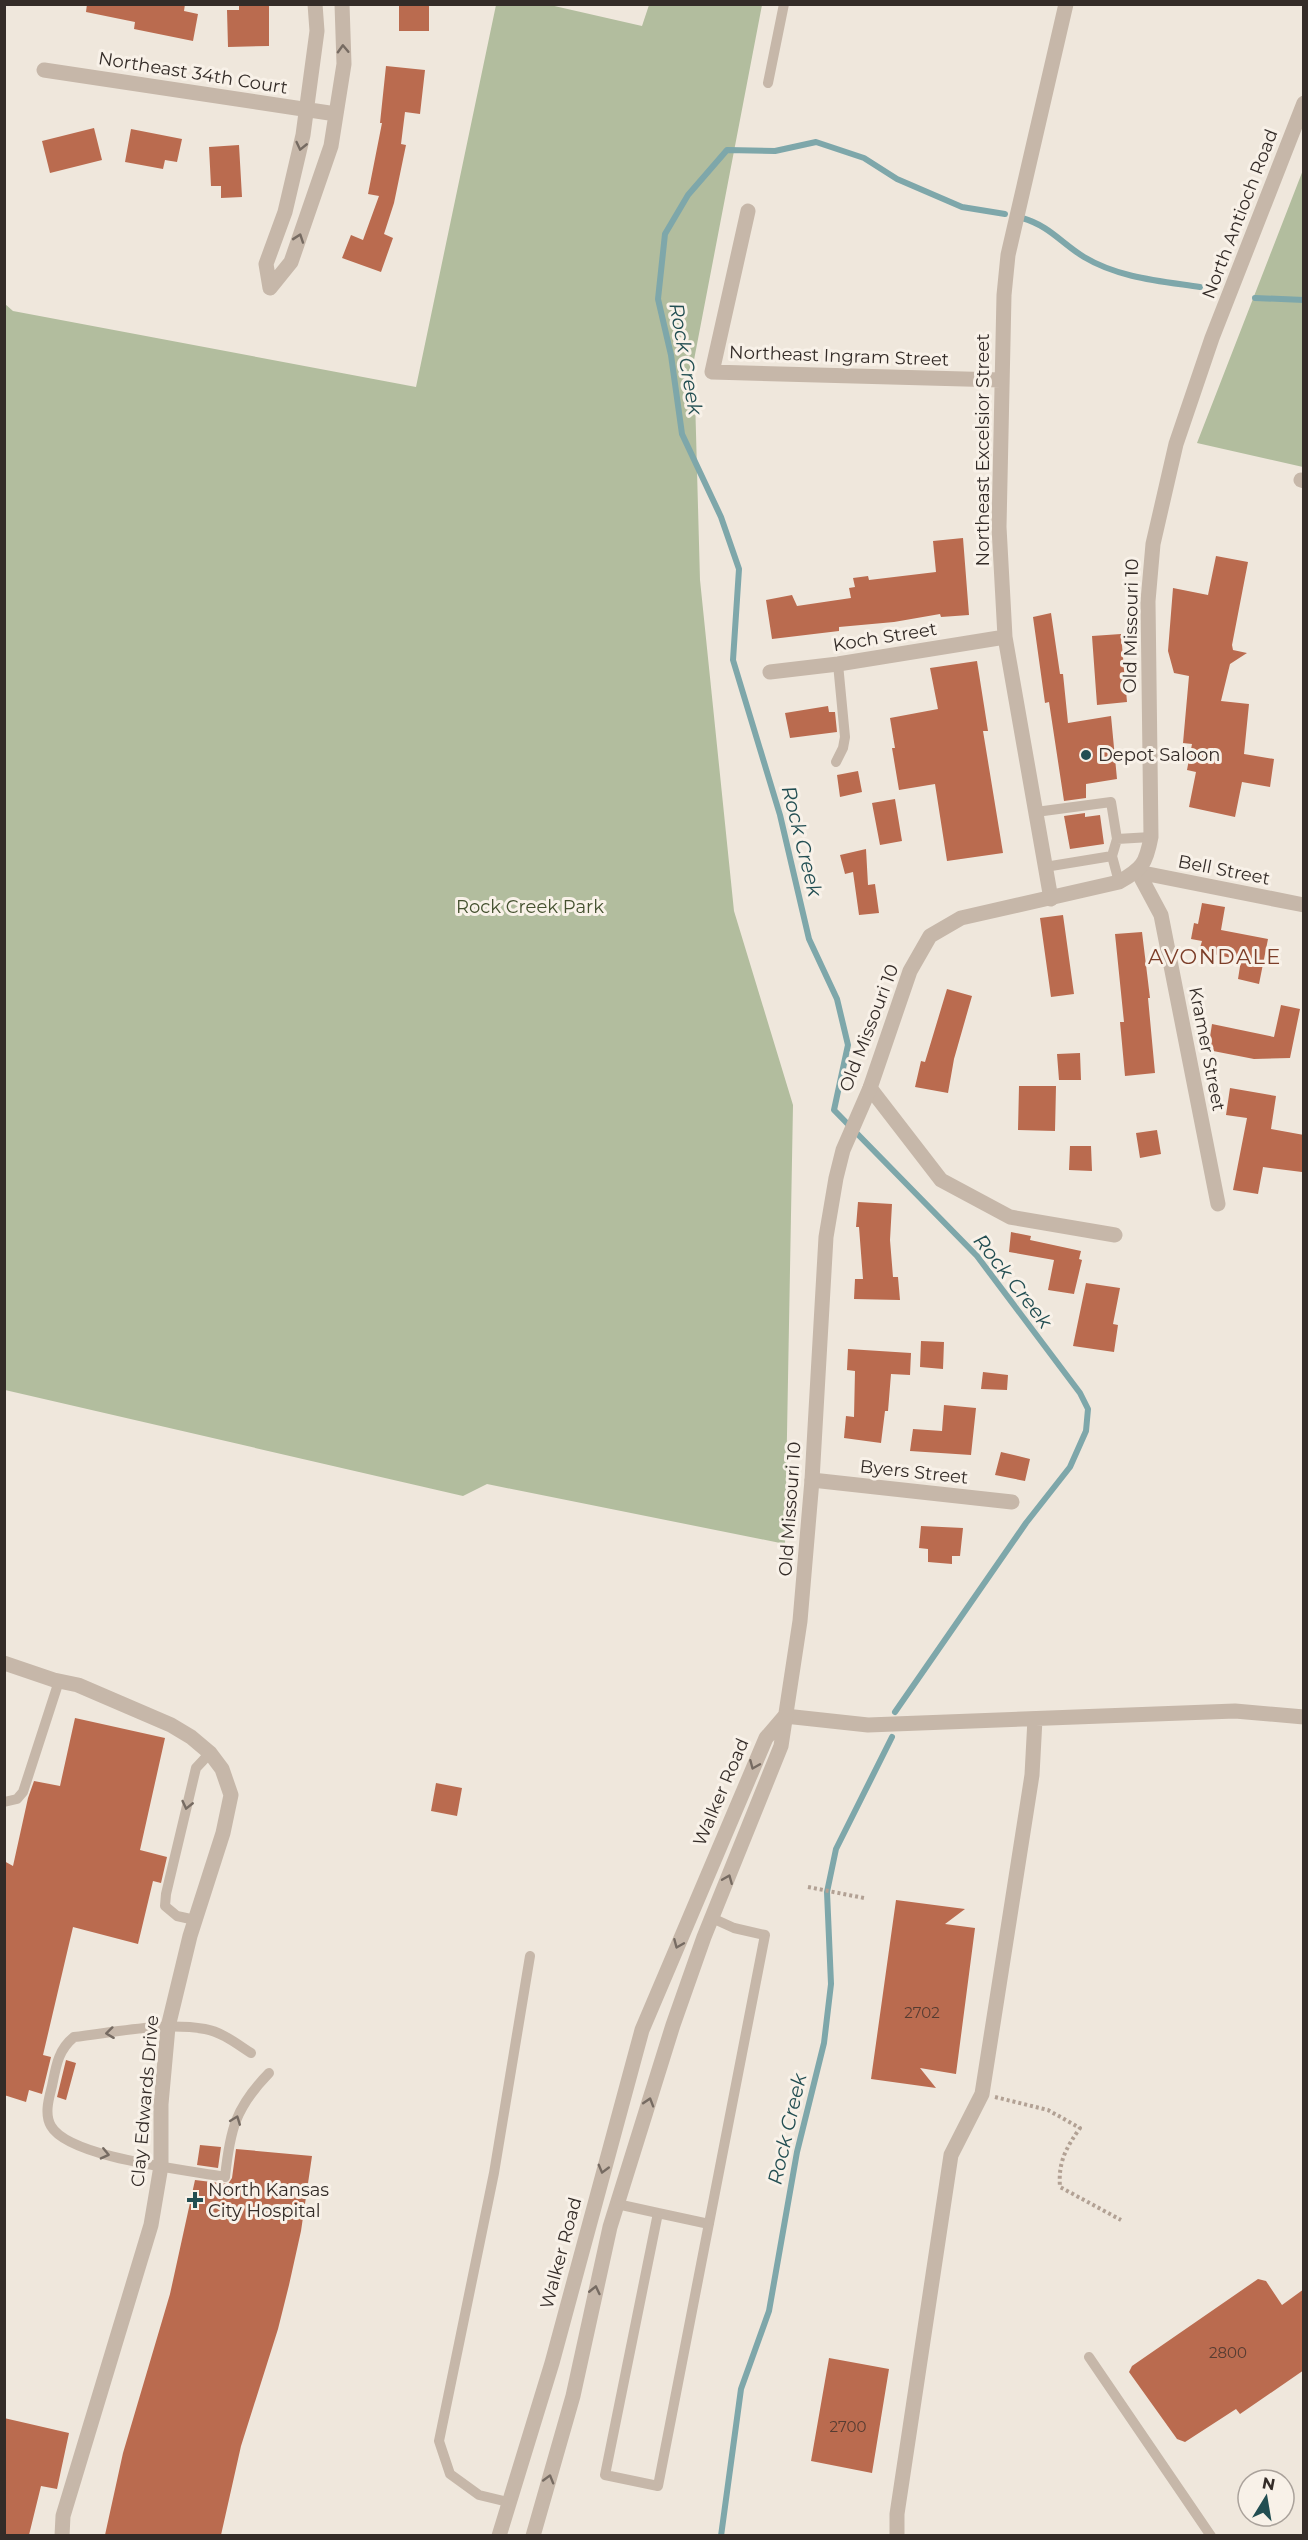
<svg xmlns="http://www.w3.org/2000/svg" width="1308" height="2540" viewBox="0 0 1308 2540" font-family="Montserrat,sans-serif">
	<rect width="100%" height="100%" fill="#efe7dc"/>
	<path fill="#b2bd9e" d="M496 5H550L642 26 649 5H762L694 360 700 580 734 911 793 1105 785 1544 487 1484 463 1496 5 1390V304L13 311 416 387Z
		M1303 170V467L1197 443Z"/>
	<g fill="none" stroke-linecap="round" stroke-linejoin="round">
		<path stroke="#7ea7aa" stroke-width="6" d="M1022 218C1050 226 1061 243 1084 257 1119 278 1160 281 1200 287
			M1255 298 1304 300
			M895 1712 1026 1523 1070 1467 1086 1431 1088 1409 1080 1393 977 1256 834 1110 848 1045 837 999 809 939 780 815 733 660 739 569 721 517 682 434 671 355 658 299 665 234 688 195 727 150 775 151 816 142 864 158 897 179 962 207 1005 214
			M721 2536 741 2389 769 2311 797 2152 824 2043 831 1984 827 1892 836 1849 892 1737"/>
	</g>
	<path fill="#ba6b4f" d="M87 4H185L184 11 198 14 193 41 134 29 135 22 86 12Z
		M239 4H269V46L228 47 227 10H239Z
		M399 4H429V31H399Z
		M386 66 425 70 420 114 405 112 401 144 406 145 394 203 384 234 393 238 381 272 342 258 351 235 363 240 379 196 368 194 382 123H380Z
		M94 128 102 160 50 173 42 141Z
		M131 129 182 139 177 162 165 160 163 169 125 162Z
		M239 145 242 197 221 198V186H211L209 147Z
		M963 538 969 615 941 617 940 614 894 622 839 627V631L772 639 766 600 792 595 797 606 851 598 849 588 855 587 853 578 868 576 869 580 936 572 933 541Z
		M1216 556 1248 562 1232 645 1233 650 1247 653 1230 664 1221 701 1249 704 1244 754 1274 759 1270 787 1242 782 1235 817 1189 807 1196 772 1187 770 1192 744 1183 743 1189 676 1174 673 1168 651 1173 588 1208 595Z
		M1051 613 1060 674H1063L1068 723 1111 716 1117 779 1086 784V798L1064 801 1049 702 1045 703 1033 617Z
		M1121 634 1127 702 1097 705 1092 636Z
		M977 661 988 731H983L1003 853 947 861 935 784 899 790 892 748H895L890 718 938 709 930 668Z
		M828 706 829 712H835L837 732 790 738 785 713Z
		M858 771 862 792 840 797 837 775Z
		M895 799 902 841 880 845 872 803Z
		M1085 813V817L1100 815 1104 844 1070 849 1064 816Z
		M866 849 868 885 875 884 879 913 859 915 853 872 845 874 840 855Z
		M1202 903 1225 907 1221 930 1268 939 1259 984 1238 979 1241 960 1199 951 1202 941 1191 939 1194 923 1198 924Z
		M1063 915 1074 994 1051 997 1040 918Z
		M1142 932 1150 998H1148L1155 1073 1125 1076 1120 1022H1124L1115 934Z
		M947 989 972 996 954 1059 948 1093 915 1087 921 1061 925 1062Z
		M1281 1005 1300 1009 1290 1058 1254 1059 1208 1050 1212 1024 1274 1037Z
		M1080 1053 1081 1080H1059L1057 1054Z
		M1019 1086H1056L1055 1131 1018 1130Z
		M1230 1088 1276 1096 1271 1129 1304 1135 1302 1172 1263 1167 1258 1194 1233 1190 1247 1118 1226 1115Z
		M1157 1130 1161 1154 1140 1158 1136 1133Z
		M1070 1146H1091L1092 1171 1069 1170Z
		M858 1202 892 1204 890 1240 893 1277H898L900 1300 854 1299 855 1279H863L859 1227H856Z
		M1011 1232 1031 1236 1030 1240 1081 1251 1079 1259 1082 1260 1074 1294 1048 1290 1054 1260 1009 1252Z
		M1086 1283 1120 1288 1113 1324 1118 1325 1114 1352 1073 1346Z
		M921 1341 944 1342 943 1369 920 1367Z
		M848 1349 911 1353 910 1375 891 1374 888 1411H885L881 1443 844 1438 846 1416 854 1417 855 1371 847 1370Z
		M983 1372 1008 1375 1007 1390 981 1389Z
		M944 1405 976 1408 971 1455 910 1451 913 1429 942 1431Z
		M1001 1452 1030 1459 1025 1481 995 1475Z
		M921 1526 963 1528 960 1556H952V1564L928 1562V1549L919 1548Z
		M75 1718 165 1738 140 1850 167 1857 161 1883 153 1881 138 1944 73 1927 43 2055 51 2057 42 2094 29 2090 26 2102 4 2095V1861L13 1866 28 1798 34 1781 60 1786Z
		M436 1783 462 1788 457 1816 431 1811Z
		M896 1900 965 1909 945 1924 975 1928 956 2074 920 2068 936 2088 871 2079Z
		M66 2060 76 2063 66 2100 57 2097Z
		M200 2145 221 2147 218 2168 197 2165Z
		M236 2149 312 2156 301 2231 289 2285 278 2329 241 2446 221 2535H105L123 2453 170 2294 195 2180 228 2184 232 2178Z
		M1258 2279 1266 2281 1282 2305 1304 2289V2370L1240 2414 1236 2409 1185 2442 1177 2439 1129 2372 1132 2366Z
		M829 2358 889 2369 872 2473 811 2461Z
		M4 2418 69 2433 57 2489 41 2486 29 2535H4Z"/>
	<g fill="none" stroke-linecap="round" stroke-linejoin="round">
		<path stroke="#b2a194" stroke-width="4" stroke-dasharray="3 3" stroke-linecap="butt" d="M808 1887 864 1898
			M995 2097 1048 2110 1080 2128C1066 2148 1058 2162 1060 2187L1121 2220"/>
		<path stroke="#c6b7a9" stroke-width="10" d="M768 83 784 4
			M836 762 843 748 845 737 838 664
			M1036 812 1111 802 1117 839 1151 837
			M1112 856 1119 882
			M1045 867 1112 856 1117 839
			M4 1802 17 1799 23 1792 59 1681
			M195 1920 177 1916 165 1906 166 1894 196 1768 210 1753
			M251 2053C237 2044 222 2032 205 2029 162 2022 117 2032 74 2037 58 2050 56 2066 52 2086 49 2098 44 2114 51 2126 69 2158 188 2170 225 2177 230 2130 235 2108 269 2073
			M617 2204 658 2213 605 2475 658 2486 765 1935 734 1928 712 1918
			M658 2213 709 2224
			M1089 2357 1211 2536
			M508 2502 479 2495 450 2474 439 2441 494 2173 530 1956"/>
		<path stroke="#c6b7a9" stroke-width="15" d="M44 70 336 114
			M748 211 712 372 1001 380
			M270 288 291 262 331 146 344 64 342 4
			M270 288 266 264 285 212 303 135 317 31 315 4
			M1301 480 1304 481
			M770 672 838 664 1005 637
			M1138 872 1161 915 1218 1204
			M1138 872 1304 905
			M1051 899 1005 637 999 527 1004 295 1008 255 1066 4
			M870 1088 941 1180 1010 1217 1115 1235
			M812 1480 1012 1502
			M785 1716 868 1725 1235 1711 1304 1717
			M897 2536V2514L951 2155 982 2094 1032 1775 1035 1719"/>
		<path stroke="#c6b7a9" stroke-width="15" d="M4 1663 54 1680 78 1685 171 1725 191 1737 210 1753 222 1769 231 1795 223 1833 190 1936 168 2027 161 2104V2166L151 2225 63 2516 62 2536
			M499 2536 552 2363 642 2030 766 1738 785 1716
			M533 2536 573 2396 610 2227 673 2025 704 1937 781 1746 800 1621 812 1480 826 1237 836 1178 843 1150 870 1088 910 971 930 936 961 918 1119 882C1142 869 1146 864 1151 837L1148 601 1153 544 1176 444 1212 338 1304 103"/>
	</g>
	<defs><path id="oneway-chevron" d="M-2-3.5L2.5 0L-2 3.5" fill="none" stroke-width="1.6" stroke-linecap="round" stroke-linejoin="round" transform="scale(1.5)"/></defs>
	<g stroke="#766b62">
		<use href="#oneway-chevron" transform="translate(343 49) rotate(-92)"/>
		<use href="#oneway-chevron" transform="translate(301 146) rotate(103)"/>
		<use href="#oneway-chevron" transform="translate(299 238) rotate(-71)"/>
		<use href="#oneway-chevron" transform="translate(754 1765) rotate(113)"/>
		<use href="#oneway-chevron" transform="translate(187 1805) rotate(103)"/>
		<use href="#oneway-chevron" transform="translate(728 1879) rotate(-68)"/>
		<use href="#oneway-chevron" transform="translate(678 1944) rotate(113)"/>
		<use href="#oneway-chevron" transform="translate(110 2033) rotate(173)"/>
		<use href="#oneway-chevron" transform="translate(649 2102) rotate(-73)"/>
		<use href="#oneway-chevron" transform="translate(236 2120) rotate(-69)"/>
		<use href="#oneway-chevron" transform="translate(105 2154) rotate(13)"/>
		<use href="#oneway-chevron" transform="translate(603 2169) rotate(105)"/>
		<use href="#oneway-chevron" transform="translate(595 2290) rotate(-77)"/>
		<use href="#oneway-chevron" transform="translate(549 2479) rotate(-74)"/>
	</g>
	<g fill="#224e52" stroke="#f8f1e8" stroke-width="2">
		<circle cx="1086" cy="755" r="6"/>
		<path d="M192 2191h6v6h6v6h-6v6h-6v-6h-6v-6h6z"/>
	</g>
	<g text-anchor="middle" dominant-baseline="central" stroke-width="6" stroke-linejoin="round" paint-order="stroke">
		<g font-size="15" fill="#563c32">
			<text x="922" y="2012">2702</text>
			<text x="1228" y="2352">2800</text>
			<text x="848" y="2426">2700</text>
		</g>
		<g font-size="18" fill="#342c28" stroke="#f8f1e8">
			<text transform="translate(193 73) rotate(9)">Northeast 34th Court</text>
			<text transform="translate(1240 214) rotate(-69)">North Antioch Road</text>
			<text transform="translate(839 356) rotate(2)">Northeast Ingram Street</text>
			<text transform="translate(983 450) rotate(-90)">Northeast Excelsior Street</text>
			<text transform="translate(1131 626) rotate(-89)">Old Missouri 10</text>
			<text transform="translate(885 637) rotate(-9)">Koch Street</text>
			<text transform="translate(1224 870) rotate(11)">Bell Street</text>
			<text transform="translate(869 1028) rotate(-69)">Old Missouri 10</text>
			<text transform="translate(1207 1049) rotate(79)">Kramer Street</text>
			<text transform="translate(914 1472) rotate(6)">Byers Street</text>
			<text transform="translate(790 1509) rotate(-86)">Old Missouri 10</text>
			<text transform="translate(721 1792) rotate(-67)">Walker Road</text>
			<text transform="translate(145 2101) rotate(-85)">Clay Edwards Drive</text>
			<text transform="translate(561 2253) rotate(-75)">Walker Road</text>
		</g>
		<g font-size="18" fill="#342c28" stroke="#f8f1e8" text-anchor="start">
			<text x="1098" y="755">Depot Saloon</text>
			<text x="208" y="2190">North Kansas<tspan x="208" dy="21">City Hospital</tspan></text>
		</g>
		<g font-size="18" fill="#43502e" stroke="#f8f1e8">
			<text x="530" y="907">Rock Creek Park</text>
		</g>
		<g font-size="20" font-style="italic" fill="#224e52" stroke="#f8f1e8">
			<text transform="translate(686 359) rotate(80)">Rock Creek</text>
			<text transform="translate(802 841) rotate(76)">Rock Creek</text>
			<text transform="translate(1013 1281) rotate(52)">Rock Creek</text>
			<text transform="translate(787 2129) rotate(-77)">Rock Creek</text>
		</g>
		<g font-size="21" letter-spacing="1.5" fill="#7c3e29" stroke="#f8f1e8">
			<text x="1215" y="956">AVONDALE</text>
		</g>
	</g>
	<rect width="1308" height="2540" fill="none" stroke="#342c28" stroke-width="12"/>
	<g transform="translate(1266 2498) rotate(11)"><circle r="28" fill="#f8f1e8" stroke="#aaa29b" stroke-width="1.5"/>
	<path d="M0-4.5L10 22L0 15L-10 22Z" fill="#224e52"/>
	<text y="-9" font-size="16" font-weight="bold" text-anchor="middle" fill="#342c28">N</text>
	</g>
</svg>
